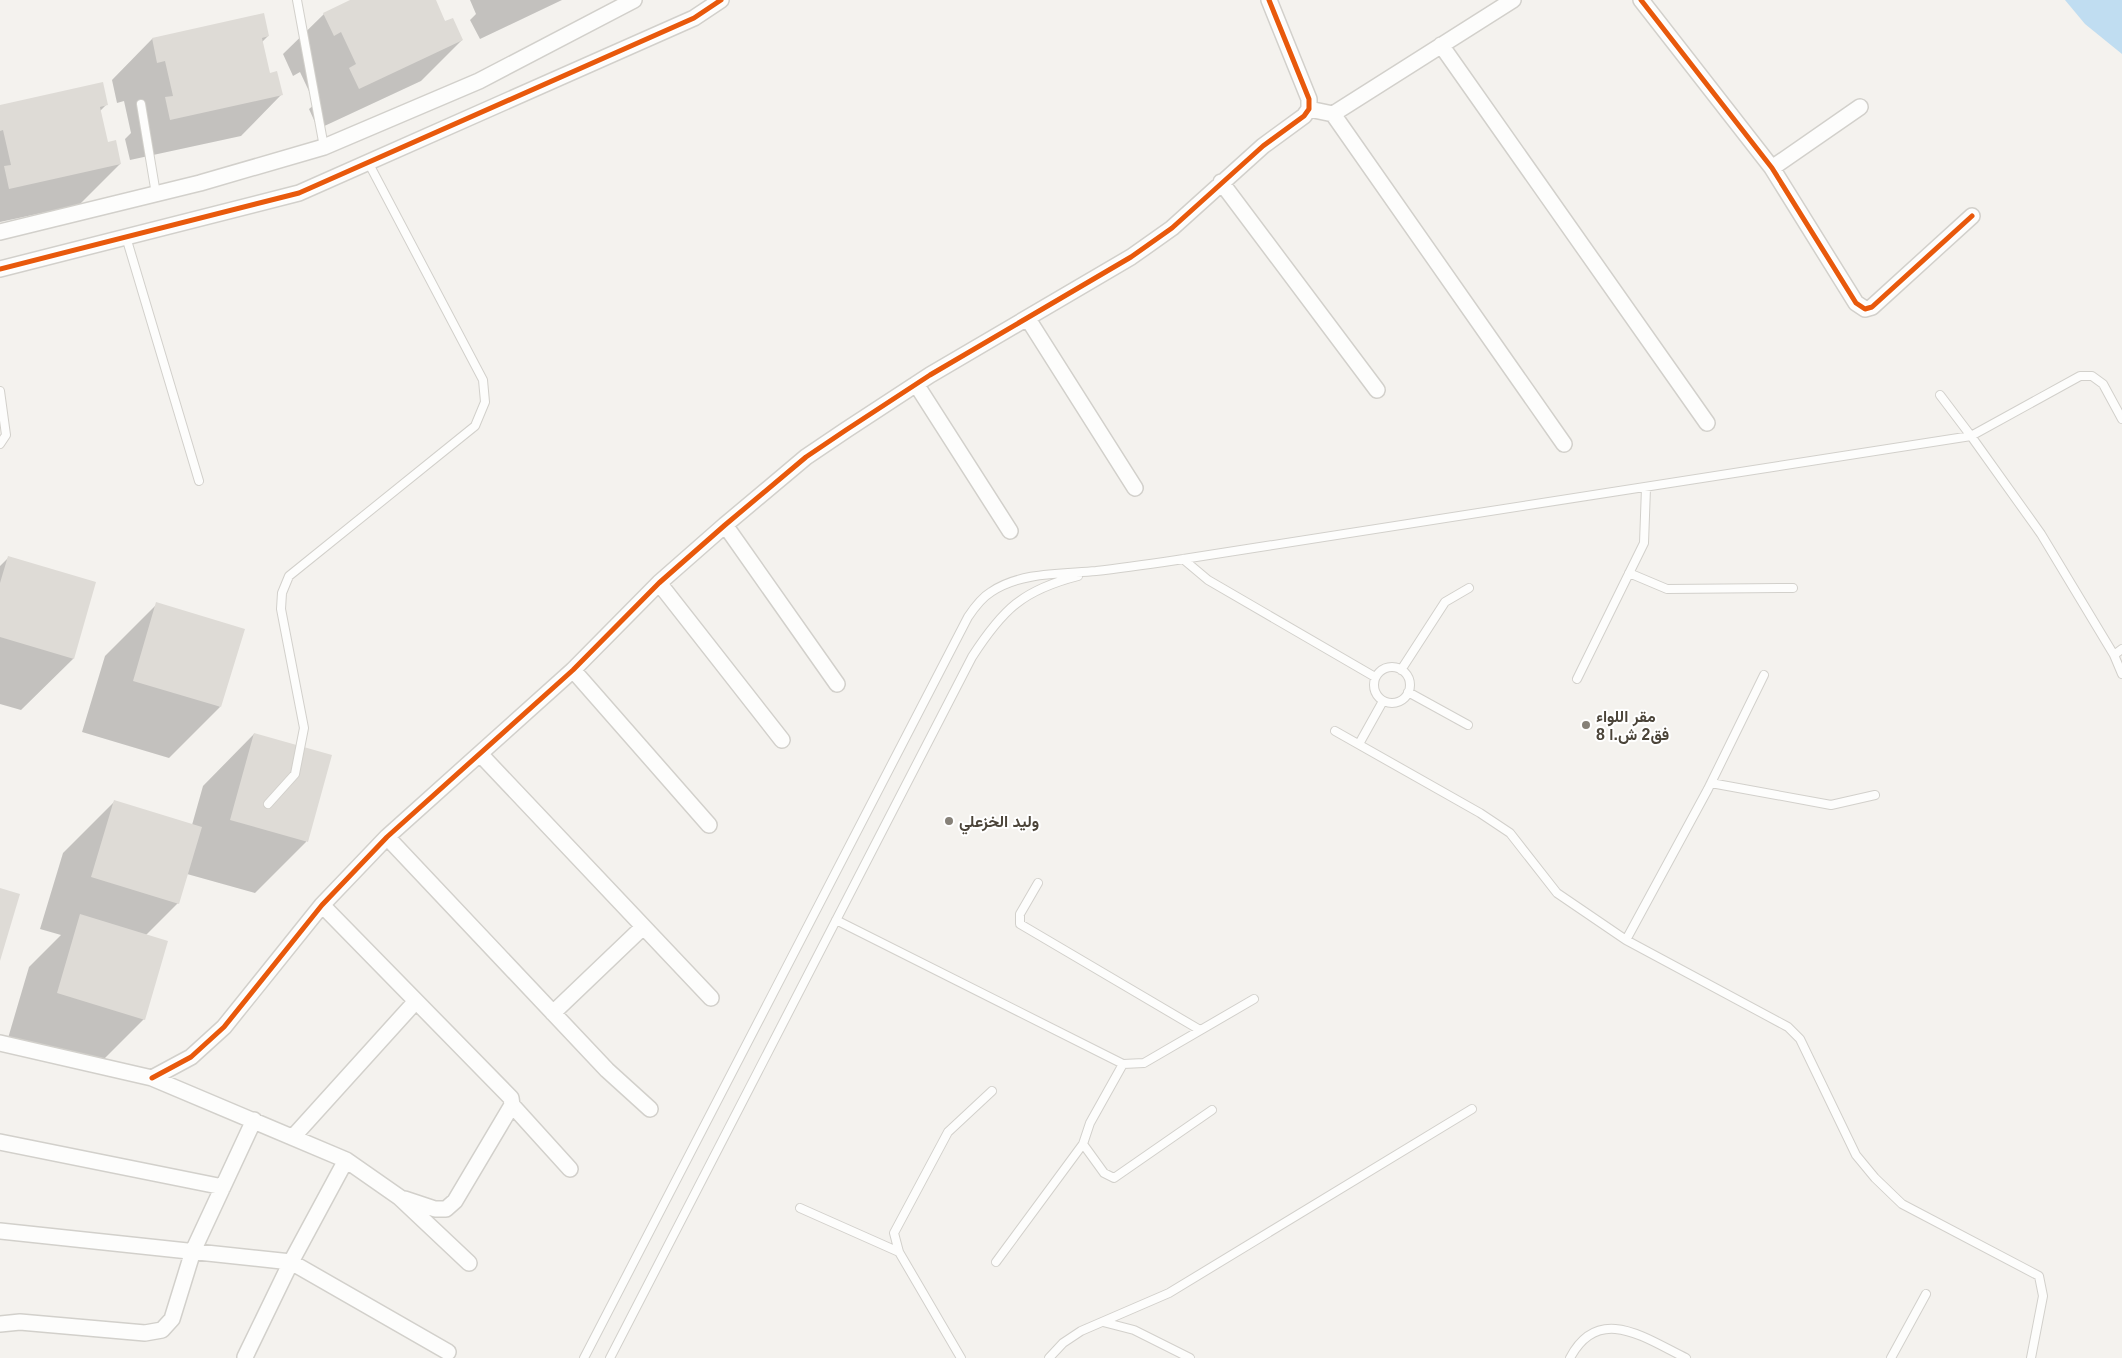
<svg xmlns="http://www.w3.org/2000/svg" width="2122" height="1358" viewBox="0 0 2122 1358" font-family="Arial,Vazirmatn,sans-serif">
	<rect width="100%" height="100%" fill="#f4f2ee"/>
	<path fill="#c0ddf1" d="M2065 0H2122V54L2085 24Z"/>
	<path fill="#0003" d="M353 0H434L445 22 462 40 421 81 318 129 309 109 315 104 300 72 293 76 283 54 324 14Z
		M470 0H562L480 39 470 20 476 14Z
		M268 36 262 42 269 74 281 95 241 136 130 160 125 139 131 133 124 101 117 103 112 80 152 39Z
		M106 105 100 111 107 143 120 164 79 205 0 222V106Z
		M9 557 95 583 73 659 21 710 0 704V566Z
		M157 604 220 707 169 758 82 732 105 656Z
		M254 734 330 756 306 842 255 893 187 874 178 903 146 935 144 1019 92 1071 6 1045 29 967 61 935 40 929 63 853 114 802 192 825 203 786Z"/>
	<path fill="#dedbd6" d="M350 0H436L445 21 453 18 463 40 359 89 349 68 356 64 341 32 334 36 323 13Z
		M264 13 269 36 262 38 270 73 277 71 283 95 170 120 165 97 173 96 165 61 157 63 152 38Z
		M103 82 108 105 100 107 108 142 116 140 121 164 9 189 4 166 11 165 3 130 0 131V105Z
		M8 556 96 582 74 659 0 637V583Z
		M156 602 245 629 221 707 133 681Z
		M254 733 332 755 308 842 230 820Z
		M114 800 202 827 179 904 91 877Z
		M0 888 20 894 0 961Z
		M80 914 168 941 145 1020 57 993Z"/>
	<g fill="none" stroke-linecap="round" stroke-linejoin="round">
		<defs>
			<path id="service" d="M297 0 324 147
				M141 104 156 194
				M126 237 199 481
				M0 391 6 435 0 444
				M1940 395 1971 436 2080 376H2092L2103 384 2122 419
				M1183 559 1208 580 1375 677
				M1629 573 1667 589 1793 588
				M2114 655 2122 649
				M1374 685a18 18 0 1 1 36 0a18 18 0 1 1-36 0Z
				M1401 670 1445 602 1469 588
				M1577 679 1644 543 1646 488
				M1408 692 1468 725
				M1335 731 1480 813 1510 833 1557 893 1626 940 1788 1027 1800 1039 1856 1155 1875 1178 1902 1204 2039 1276 2043 1296 2031 1358
				M1359 744 1383 701
				M1711 783 1831 805 1875 795
				M268 804 295 774 304 728 281 609 282 593 289 576 475 426 485 402 483 380 368 162
				M1038 883 1020 914V924L1200 1030
				M836 920 1123 1064 1144 1063 1254 999
				M1626 940 1708 789 1764 675
				M1083 1144 1104 1173 1114 1178 1212 1110
				M800 1208 899 1252
				M996 1262 1083 1144 1090 1123 1123 1064
				M1103 1322 1134 1330 1190 1358
				M584 1358 968 617C974 608 981 598 991 592 1020 572 1062 574 1096 571 1123 568 1150 564 1177 560L1971 436 2041 534 2114 655 2122 674
				M610 1358 972 657C1003 609 1023 590 1078 576
				M961 1358 899 1252 894 1233 948 1132 992 1091
				M1049 1358 1063 1343 1081 1331 1169 1293 1472 1109
				M1570 1358C1599 1303 1646 1339 1686 1358
				M1891 1358 1926 1294"/>
			<path id="minor" d="M1641 0 1772 168 1856 303 1865 309 1872 307 1972 216
				M1441 45 1707 423
				M1309 109 1333 114 1513 0
				M1333 114 1564 444
				M1772 168 1860 107
				M1221 182 1377 390
				M0 232 200 183 324 147 479 81 634 0
				M0 269 299 193 694 18 721 0
				M1028 319 1135 488
				M916 384 1010 531
				M725 525 837 684
				M659 583 782 740
				M573 670 709 825
				M481 755 711 998
				M387 837 607 1070 650 1109
				M322 905 511 1098 512 1105 455 1201 446 1209H435L405 1199
				M553 1013 643 927
				M0 1043 152 1078 346 1160 399 1197 469 1263
				M152 1078 191 1057 224 1027 322 905 387 837 573 670 659 583 725 525 806 457 846 430 930 375 1131 257 1172 228 1263 146 1304 116 1309 109V99L1269 0
				M512 1105 570 1169
				M293 1137 416 1001
				M0 1142 223 1187
				M0 1231 291 1262 448 1352
				M0 1324 20 1322 145 1333 162 1330 172 1319 193 1251 254 1120
				M245 1357 291 1262 346 1160"/>
		</defs>
		<use href="#service" stroke="#d2d0cb" stroke-width="10"/>
		<use href="#minor" stroke="#d2d0cb" stroke-width="18"/>
		<use href="#service" stroke="#fdfdfc" stroke-width="8"/>
		<use href="#minor" stroke="#fdfdfc" stroke-width="15"/>
		<defs>
			<path id="cycleway" d="M1641 0 1772 168 1856 303 1865 309 1872 307 1972 216
				M0 269 299 193 694 18 721 0
				M152 1078 191 1057 224 1027 322 905 387 837 573 670 659 583 725 525 806 457 846 430 930 375 1131 257 1172 228 1263 146 1304 116 1309 109V99L1269 0"/>
		</defs>
		<use href="#cycleway" stroke="#fff" stroke-width="8"/>
		<use href="#cycleway" stroke="#e8590c" stroke-width="5"/>
	</g>
	<g fill="#868178" stroke="#fff" stroke-width="2">
		<circle cx="1586" cy="725" r="5"/>
		<circle cx="949" cy="821" r="5"/>
	</g>
	<g text-anchor="middle" dominant-baseline="central" stroke-width="4" stroke-linejoin="round" paint-order="stroke">
		<g font-size="16" font-weight="bold" fill="#4b4439" stroke="#fff" text-anchor="start">
			<text x="1596" y="716">مقر اللواء<tspan x="1596" dy="18">8 فق2 ش.ا</tspan></text>
			<text x="959" y="821">وليد الخزعلي</text>
		</g>
	</g>
</svg>
